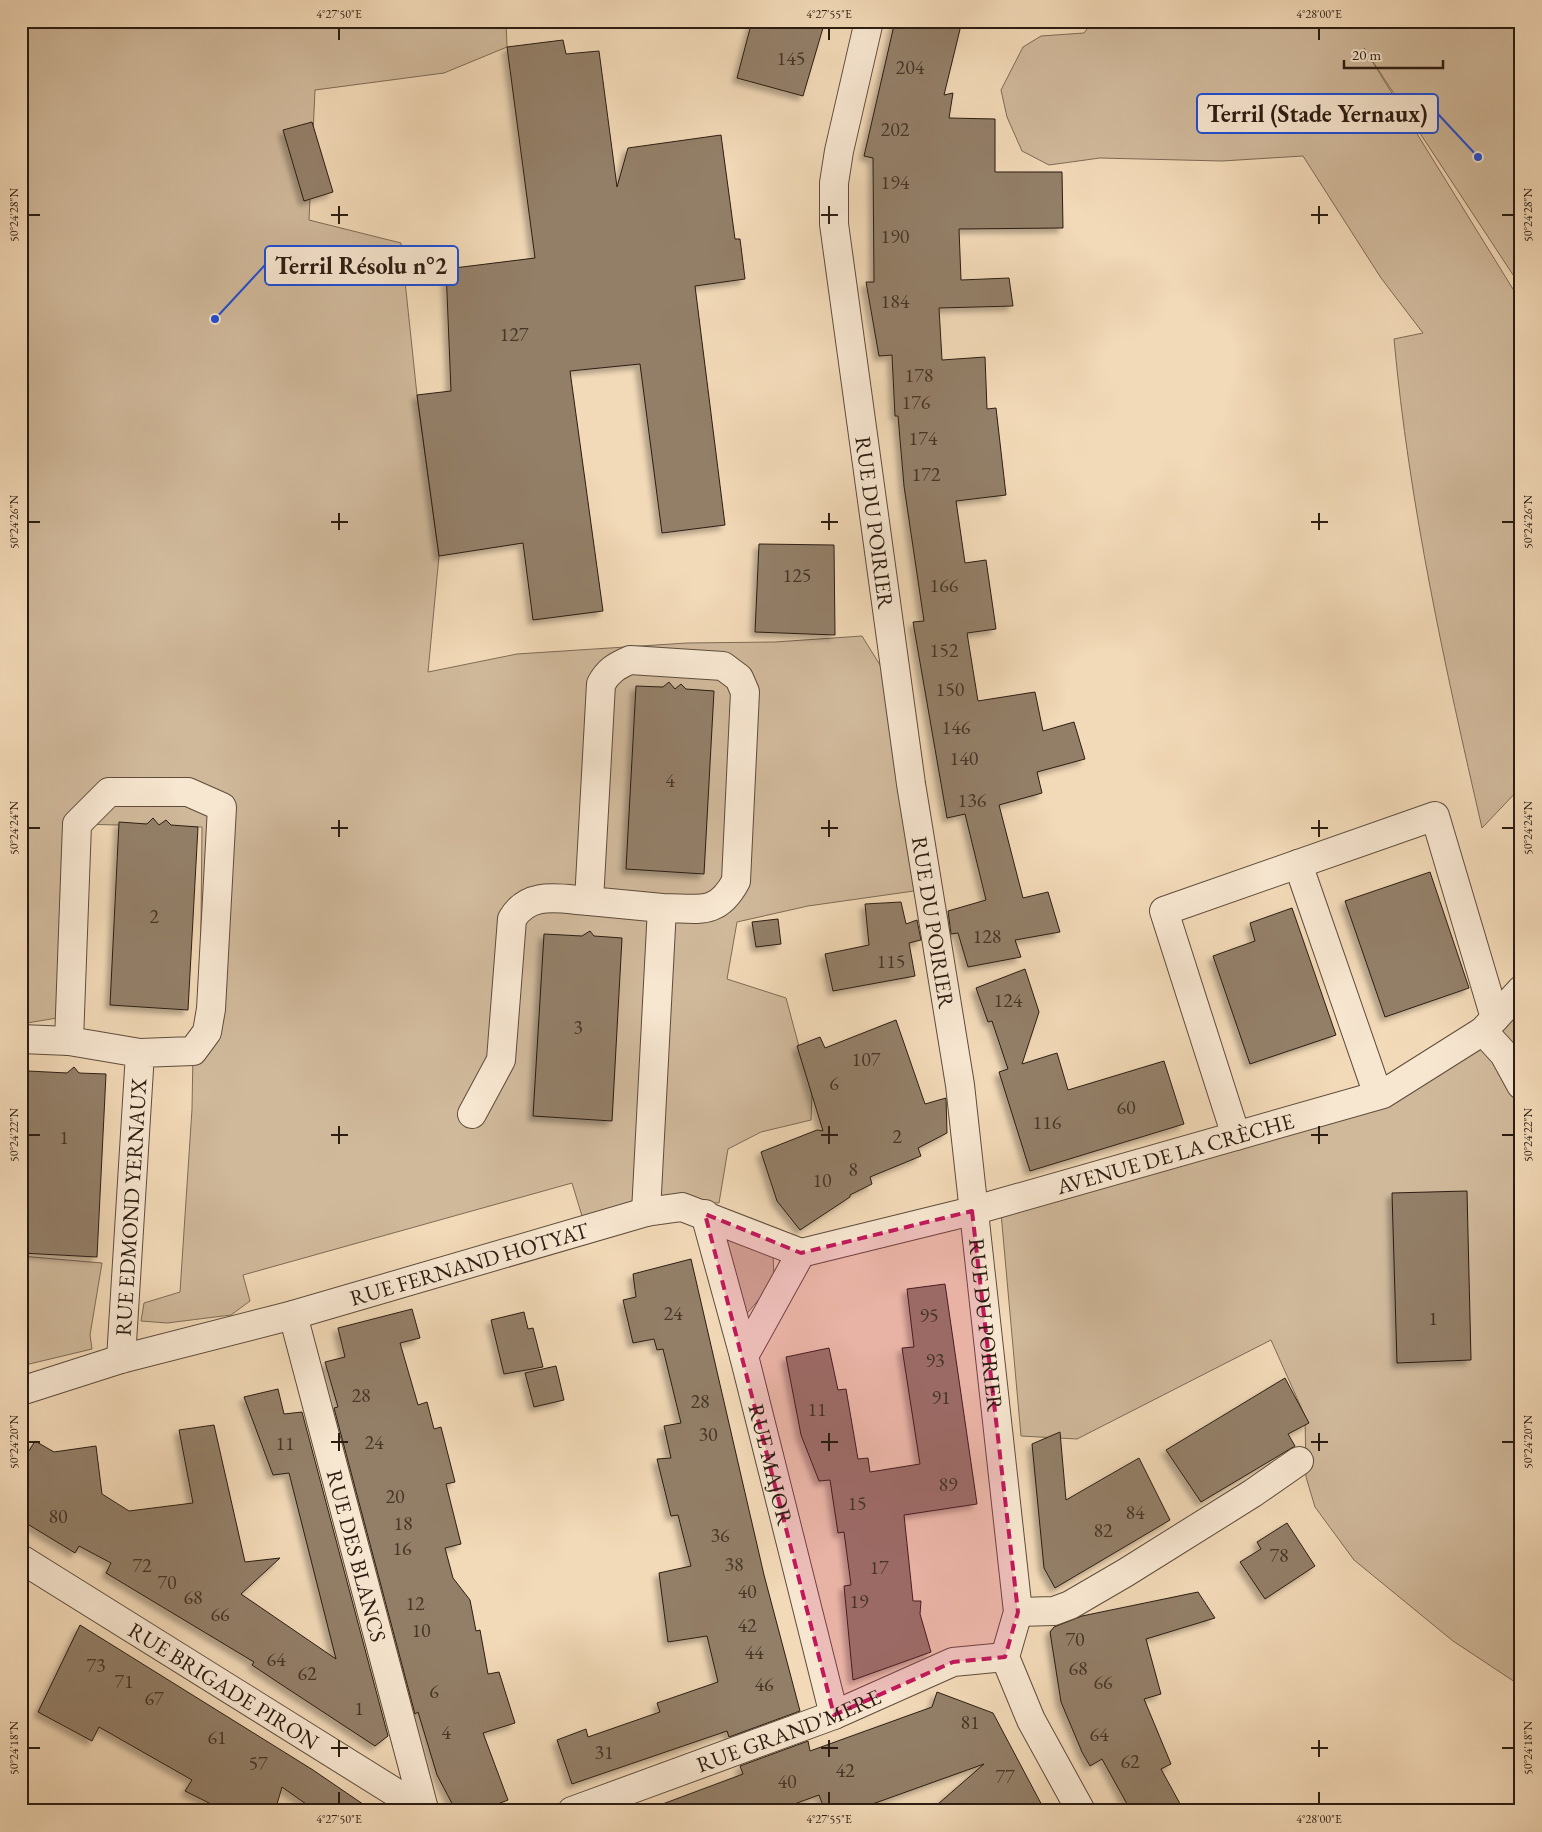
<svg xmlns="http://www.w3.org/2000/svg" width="1542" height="1832" viewBox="0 0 1542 1832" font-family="'EB Garamond',serif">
	<defs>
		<filter id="shadow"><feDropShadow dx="-4.5" dy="4.5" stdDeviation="2.5" flood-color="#0004"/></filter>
	</defs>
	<rect width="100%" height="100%" fill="#f2d9b7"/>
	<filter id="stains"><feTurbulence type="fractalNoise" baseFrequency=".004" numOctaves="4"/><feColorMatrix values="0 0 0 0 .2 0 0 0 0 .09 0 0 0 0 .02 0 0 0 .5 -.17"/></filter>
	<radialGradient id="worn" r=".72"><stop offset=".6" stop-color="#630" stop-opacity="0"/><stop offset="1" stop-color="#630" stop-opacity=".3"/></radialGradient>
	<path fill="#d0b99b" stroke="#7e6b56" d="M21 21H506L507 47 444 73 315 90 309 220 401 243 417 395 439 556 428 672 517 654 687 643 775 642 862 636 885 673 914 891 808 906 737 922 727 979 786 998 812 1095 811 1120 761 1132 728 1149 719 1203 657 1200 582 1216 572 1183 243 1275 250 1301 231 1315 167 1323 141 1321 144 1303 180 1292 192 1109 193 1051 200 1023 202 827 77 824 57 1018 21 1024Z
		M1093 21H1521V287L1364 48 1521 302V787L1482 828C1445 667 1409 504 1394 339L1423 333 1381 278 1303 156 1222 161 1100 158 1049 165 1022 151 1007 117 1001 90 1023 47 1041 36 1084 33Z
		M1521 995V1686L1453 1641 1354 1560 1315 1507 1306 1477 1305 1416 1271 1340 1077 1439 1021 1436 1001 1213 1449 1064Z
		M711 1236 773 1249 774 1282 736 1326Z
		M21 1256 102 1263 90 1335 92 1349 21 1366Z"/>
	<path fill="#937f68" stroke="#2c1d12" filter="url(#shadow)" d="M752 21H825L803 96 737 78Z
		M895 21H962L944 95 953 93 949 118 995 119V172H1062L1063 228 959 229 961 280 1009 278 1013 306 939 308 942 360 985 357 987 409 996 408 1006 495 956 501 965 563 986 560 996 629 967 633 978 701 1035 692 1043 731 1074 722 1085 759 1037 772 1042 793 999 805 1023 898 1048 892 1060 932 1015 940 1021 957 968 967 958 933 951 934 948 911 986 900 965 814 947 818 913 622 924 621 904 486 898 416H895L892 355 879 356 866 282H874L873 158 864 156Z
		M563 40 566 54 599 51 617 187 628 148 721 135 735 239H740L745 279 695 286 725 525 662 533 640 364 570 371 603 611 533 620 523 543 439 556 417 395 451 391 446 269 535 258 507 47Z
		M312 122 333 192 304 201 283 130Z
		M759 544 834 545 835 635 755 632Z
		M669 682 675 689 681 684 686 689 714 691 704 874 626 869 636 686 663 687Z
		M153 818 159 825 166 820 171 825 198 827 188 1010 110 1005 119 822 147 824Z
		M1430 872 1469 988 1385 1017 1345 901Z
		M901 902 906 924 917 920 921 940 909 943 915 976 833 991 825 954 869 945 865 904Z
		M1292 908 1336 1035 1250 1064 1213 956 1255 941 1250 923Z
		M778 919 781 944 756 947 752 922Z
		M590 931 594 936 622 938 612 1121 533 1116 544 934 582 936Z
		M1025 969 1039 1012 1022 1064 1057 1053 1068 1090 1164 1061 1184 1124 1030 1171 999 1072 1008 1069 992 1021 988 1022 976 988Z
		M896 1020 925 1104 946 1098 947 1133 918 1148 921 1156 870 1177 872 1184 850 1195V1197L800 1230 777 1201 761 1152 817 1130 823 1131 797 1046 820 1037 825 1048Z
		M74 1067 79 1073 106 1074 97 1257 21 1253V1199L28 1071 67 1073Z
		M1467 1191 1471 1360 1397 1363 1392 1193Z
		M691 1259 764 1575 800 1711 729 1737 727 1731 572 1784 557 1740 586 1729 588 1737 660 1712 657 1703 718 1682 707 1636 668 1642 659 1573 691 1566 678 1515 671 1516 657 1459 671 1458 664 1426 681 1423 663 1349 657 1350 654 1339 633 1343 623 1300 636 1297 633 1274Z
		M945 1284 977 1504 904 1515 913 1601H921L920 1614 931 1652 853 1680 844 1586 851 1585 844 1532 838 1533 830 1480 819 1481 801 1435 786 1357 829 1348 838 1390 846 1389 858 1459 868 1458 870 1472 920 1464 902 1348 914 1347 907 1289Z
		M412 1309 420 1338 400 1343 418 1405 427 1402 434 1429 441 1427 455 1482 446 1484 461 1544 445 1548 453 1578 470 1600 476 1631 480 1630 488 1674 499 1672 515 1723 483 1733 508 1800 480 1811H456L437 1775 418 1712 415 1714 334 1408 338 1407 325 1362 345 1357 338 1328Z
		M524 1312 528 1329 533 1328 543 1367 504 1374 491 1320Z
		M556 1366 564 1400 534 1407 525 1373Z
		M1285 1378 1309 1423 1288 1434 1295 1446 1201 1502 1166 1450Z
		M278 1389 284 1414 302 1412 388 1736 375 1746 279 1683 252 1665 254 1662 106 1573 111 1563 79 1546 75 1553 21 1520V1464L35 1441 54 1452 96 1446 102 1494 129 1511 193 1503 179 1430 214 1425 245 1562 280 1558 241 1594 336 1659 289 1473 273 1475 244 1397Z
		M1060 1432 1066 1500 1139 1458 1170 1520 1055 1588 1044 1568 1032 1444Z
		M1287 1523 1315 1566 1265 1599 1240 1562 1261 1549 1257 1542Z
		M1198 1592 1215 1618 1146 1639 1161 1694 1144 1699 1171 1764 1161 1769 1184 1811H1131L1102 1759 1090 1766 1082 1752 1061 1702 1050 1632 1054 1627 1082 1616Z
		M80 1625 313 1770 373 1811H316L282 1787 275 1811H225L185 1791 192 1780 99 1727 92 1741 38 1712Z
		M937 1692 993 1713 1045 1811H930L984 1764 853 1811H825L819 1795 775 1811H652V1808L743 1774 740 1766 808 1741 810 1751 932 1707Z"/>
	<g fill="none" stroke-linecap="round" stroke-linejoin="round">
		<defs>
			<g id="minor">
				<path id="s1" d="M869 21 839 151 834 183V224L911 784 960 1085 1018 1612 1005 1657 1031 1720 1081 1811"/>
				<path d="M1298 864 1378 1095"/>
				<path d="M1483 1031 1504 1054 1521 1085"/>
				<path d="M21 1039 69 1041"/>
				<path d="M472 1114 501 1060 512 919C529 890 560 899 589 901"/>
				<path d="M1236 1136 1164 911 1435 816 1495 1018"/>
				<path d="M646 1212 662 908C698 908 717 917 736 881L745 692 739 678 723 666 630 660C616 666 608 671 601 684L589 901 662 908"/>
				<path id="s2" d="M705 1214 744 1356 834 1715"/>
				<path id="s3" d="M293 1315 424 1809"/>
				<path id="s4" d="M744 1356 801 1253 972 1211 1383 1094 1483 1031 1521 990"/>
				<path id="s5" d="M121 1359 140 1053 193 1051 207 1032 211 1009 222 807 188 792H109L77 824 69 1041 140 1053"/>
				<path id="s6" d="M21 1391 121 1359 293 1315 646 1212 682 1207 801 1253"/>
				<path id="s7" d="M21 1559 425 1811"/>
				<path d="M1018 1612 1054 1611 1070 1605 1125 1573 1253 1493 1299 1461"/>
				<path id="s8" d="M572 1811 834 1715 953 1662 1005 1657"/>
			</g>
		</defs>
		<use href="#minor" stroke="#5e4c3b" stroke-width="30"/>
		<use href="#minor" stroke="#f7e6d0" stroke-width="28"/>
	</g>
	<path fill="#c2185b" fill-opacity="0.2" stroke="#c2185b" stroke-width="4" stroke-dasharray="10 6" stroke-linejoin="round" d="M972 1211 1018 1612 1005 1657 953 1662 834 1715 705 1214 801 1253Z"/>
	<path fill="none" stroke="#2c1d12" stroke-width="2" d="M339 28V40M829 28V40M1319 28V40M339 206V224M829 206V224M1319 206V224M28 215H40M331 215H348M821 215H838M1311 215H1328M1502 215H1514M339 513V530M829 513V530M1319 513V530M28 522H40M331 522H348M821 522H838M1311 522H1328M1502 522H1514M339 820V837M829 820V837M1319 820V837M28 828H40M331 828H348M821 828H838M1311 828H1328M1502 828H1514M339 1126V1144M829 1126V1144M1319 1126V1144M28 1135H40M331 1135H348M821 1135H838M1311 1135H1328M1502 1135H1514M339 1433V1451M829 1433V1451M1319 1433V1451M28 1442H40M331 1442H348M821 1442H838M1311 1442H1328M1502 1442H1514M339 1740V1757M829 1740V1757M1319 1740V1757M28 1748H40M331 1748H348M821 1748H838M1311 1748H1328M1502 1748H1514M339 1792V1804M829 1792V1804M1319 1792V1804"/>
	<g text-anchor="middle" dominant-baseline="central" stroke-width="4" stroke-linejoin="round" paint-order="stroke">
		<g font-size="20" fill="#463628">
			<text x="791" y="58">145</text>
			<text x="910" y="67">204</text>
			<text x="895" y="129">202</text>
			<text x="895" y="182">194</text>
			<text x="895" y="236">190</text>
			<text x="895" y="301">184</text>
			<text x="514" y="334">127</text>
			<text x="919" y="375">178</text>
			<text x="916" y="402">176</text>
			<text x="923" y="438">174</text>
			<text x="926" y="474">172</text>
			<text x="797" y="575">125</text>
			<text x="944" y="585">166</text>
			<text x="944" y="650">152</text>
			<text x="950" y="689">150</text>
			<text x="956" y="727">146</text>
			<text x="964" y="758">140</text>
			<text x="670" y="780">4</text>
			<text x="972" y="800">136</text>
			<text x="154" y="916">2</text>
			<text x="987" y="936">128</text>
			<text x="891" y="961">115</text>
			<text x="1008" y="1000">124</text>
			<text x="578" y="1027">3</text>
			<text x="866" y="1059">107</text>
			<text x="834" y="1083">6</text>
			<text x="1126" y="1107">60</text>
			<text x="1047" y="1122">116</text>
			<text x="897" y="1136">2</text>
			<text x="64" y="1137">1</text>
			<text x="853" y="1169">8</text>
			<text x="822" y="1180">10</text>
			<text x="673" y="1313">24</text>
			<text x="929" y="1315">95</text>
			<text x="1433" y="1318">1</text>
			<text x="935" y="1360">93</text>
			<text x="361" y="1395">28</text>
			<text x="941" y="1397">91</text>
			<text x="700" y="1401">28</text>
			<text x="817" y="1409">11</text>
			<text x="708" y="1434">30</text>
			<text x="374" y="1442">24</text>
			<text x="285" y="1443">11</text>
			<text x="948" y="1484">89</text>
			<text x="395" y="1496">20</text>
			<text x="857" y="1503">15</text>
			<text x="1135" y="1512">84</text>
			<text x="58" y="1516">80</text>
			<text x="403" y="1523">18</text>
			<text x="1103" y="1530">82</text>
			<text x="720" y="1535">36</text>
			<text x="402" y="1548">16</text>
			<text x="1279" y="1555">78</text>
			<text x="734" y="1564">38</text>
			<text x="142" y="1565">72</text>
			<text x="879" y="1567">17</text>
			<text x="167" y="1582">70</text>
			<text x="747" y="1591">40</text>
			<text x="193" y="1597">68</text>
			<text x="859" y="1601">19</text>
			<text x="415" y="1603">12</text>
			<text x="220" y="1614">66</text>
			<text x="747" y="1625">42</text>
			<text x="421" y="1630">10</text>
			<text x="1075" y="1639">70</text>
			<text x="754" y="1652">44</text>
			<text x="276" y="1659">64</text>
			<text x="96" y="1665">73</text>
			<text x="1078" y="1668">68</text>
			<text x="307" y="1673">62</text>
			<text x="124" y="1681">71</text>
			<text x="1103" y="1682">66</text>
			<text x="764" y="1684">46</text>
			<text x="434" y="1691">6</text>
			<text x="154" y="1698">67</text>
			<text x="359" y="1708">1</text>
			<text x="970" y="1722">81</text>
			<text x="446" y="1732">4</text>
			<text x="1099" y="1734">64</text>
			<text x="217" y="1737">61</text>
			<text x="604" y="1752">31</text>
			<text x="1130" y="1761">62</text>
			<text x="258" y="1763">57</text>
			<text x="845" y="1770">42</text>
			<text x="1005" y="1776">77</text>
			<text x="787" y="1781">40</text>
		</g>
		<g font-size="22" fill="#2c1d12" stroke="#f7e6d0">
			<text stroke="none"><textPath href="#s1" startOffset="508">RUE DU POIRIER</textPath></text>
			<text stroke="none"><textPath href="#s1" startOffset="912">RUE DU POIRIER</textPath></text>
			<text stroke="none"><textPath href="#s4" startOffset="505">AVENUE DE LA CRÈCHE</textPath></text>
			<text stroke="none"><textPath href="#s5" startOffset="152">RUE EDMOND YERNAUX</textPath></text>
			<text stroke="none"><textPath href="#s6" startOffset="466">RUE FERNAND HOTYAT</textPath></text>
			<text stroke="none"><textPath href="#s1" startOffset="1318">RUE DU POIRIER</textPath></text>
			<text stroke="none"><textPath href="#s2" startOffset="259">RUE MAJOR</textPath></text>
			<text stroke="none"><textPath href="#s3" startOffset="249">RUE DES BLANCS</textPath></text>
			<text stroke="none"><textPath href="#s7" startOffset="239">RUE BRIGADE PIRON</textPath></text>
			<text stroke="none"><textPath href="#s8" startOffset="231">RUE GRAND'MERE</textPath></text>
		</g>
	</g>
	<path fill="none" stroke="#1d4ed8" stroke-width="2" d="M1478 157L1438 114M215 319L265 265"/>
	<g fill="#1d4ed8" stroke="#f7e6d0" stroke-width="2">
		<circle cx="1478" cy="157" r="5"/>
		<circle cx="215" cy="319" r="5"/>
	</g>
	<g fill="#f7e6d0" stroke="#1d4ed8" stroke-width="2">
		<rect x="1197" y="94" width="241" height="39" rx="5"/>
		<rect x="265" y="246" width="193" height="39" rx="5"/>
	</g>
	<g font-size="24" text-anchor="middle" font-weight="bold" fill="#2c1d12">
		<text x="1317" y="122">Terril (Stade Yernaux)</text>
		<text x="361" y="274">Terril Résolu n°2</text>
	</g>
	<rect width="1542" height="1832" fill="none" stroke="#f2d9b7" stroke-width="55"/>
	<path d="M1344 60v8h99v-8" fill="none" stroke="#2c1d12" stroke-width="2.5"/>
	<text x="1352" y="60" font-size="15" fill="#2c1d12" stroke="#f7e6d0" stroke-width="4" paint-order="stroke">20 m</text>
	<rect x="28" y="28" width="1486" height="1776" fill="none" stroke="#2c1d12" stroke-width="2"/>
	<g font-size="12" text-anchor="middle" fill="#2c1d12">
		<text x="339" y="18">4°27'50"E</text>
		<text x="829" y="18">4°27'55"E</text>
		<text x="1319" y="18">4°28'00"E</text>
		<text transform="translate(14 215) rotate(-90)" y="4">50°24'28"N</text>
		<text transform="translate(1528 215) rotate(-90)" y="4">50°24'28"N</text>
		<text transform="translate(14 522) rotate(-90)" y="4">50°24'26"N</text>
		<text transform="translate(1528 522) rotate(-90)" y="4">50°24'26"N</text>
		<text transform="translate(14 828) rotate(-90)" y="4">50°24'24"N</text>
		<text transform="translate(1528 828) rotate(-90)" y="4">50°24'24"N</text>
		<text transform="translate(14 1135) rotate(-90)" y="4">50°24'22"N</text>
		<text transform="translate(1528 1135) rotate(-90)" y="4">50°24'22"N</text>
		<text transform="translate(14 1442) rotate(-90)" y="4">50°24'20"N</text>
		<text transform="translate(1528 1442) rotate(-90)" y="4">50°24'20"N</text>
		<text transform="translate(14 1748) rotate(-90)" y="4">50°24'18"N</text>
		<text transform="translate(1528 1748) rotate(-90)" y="4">50°24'18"N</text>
		<text x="339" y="1823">4°27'50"E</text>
		<text x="829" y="1823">4°27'55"E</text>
		<text x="1319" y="1823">4°28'00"E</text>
	</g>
	<rect width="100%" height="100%" filter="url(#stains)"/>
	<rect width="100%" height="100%" fill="url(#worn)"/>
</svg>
